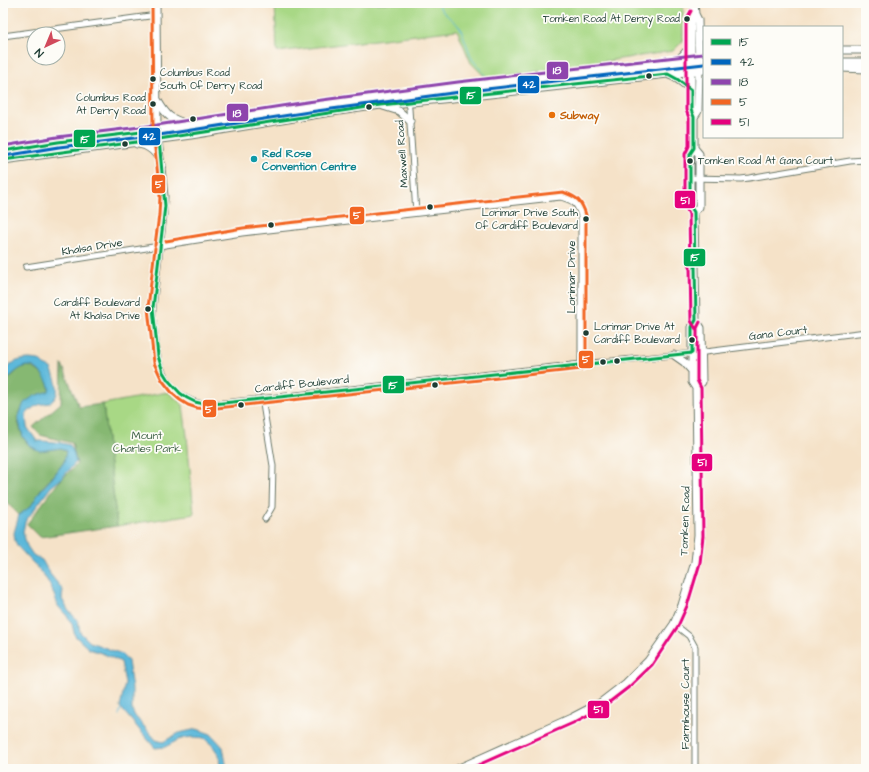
<svg xmlns="http://www.w3.org/2000/svg" width="869" height="772" viewBox="0 0 869 772" font-family="'Architects Daughter',sans-serif">
	<rect width="100%" height="100%" fill="#fdfcf7"/>
	<filter id="ink" filterUnits="userSpaceOnUse"><feTurbulence type="fractalNoise" baseFrequency=".025" numOctaves="2"/><feDisplacementMap in="SourceGraphic" scale="8" xChannelSelector="R" yChannelSelector="G"/><feConvolveMatrix kernelMatrix="1 2 1 2 8 2 1 2 1" color-interpolation-filters="sRGB"/></filter>
	<filter id="wash" filterUnits="userSpaceOnUse"><feTurbulence type="fractalNoise" baseFrequency=".012" numOctaves="4" result="noise"/><feDisplacementMap in="SourceGraphic" scale="16" xChannelSelector="R" yChannelSelector="G"/><feGaussianBlur stdDeviation="0.9" result="paint"/><feColorMatrix in="noise" values="0 0 0 0 0 0 0 0 0 0 0 0 0 0 0 0 0 1.4 0 .05"/><feComposite in="paint" operator="in"/></filter>
	<g filter="url(#wash)">
		<rect width="100%" height="100%" fill="#f5e2c8"/>
		<path fill="#a8d885" stroke="#648a5c" d="M275 3H683V34L682 42 673 51 487 79 471 63 457 30 277 52Z
			M168 392 183 405 187 436 194 514 117 526 103 404Z"/>
		<path fill="#86b872" stroke="#527a53" d="M62 364 79 407 103 404 117 526 40 537 27 524 58 483 77 464 72 443 40 435 33 427 61 403Z
			M28 366C39 369 50 380 49 391L27 401 24 404 17 418C21 431 25 451 42 450 48 450 55 449 61 448 78 455 46 482 41 489 37 494 36 501 32 506 29 510 23 512 19 515L3 499V384L20 368Z"/>
		<path fill="#5cb8da" stroke="#3e7a87" d="M29 359 39 360 44 365 51 368C56 380 63 396 49 403 45 404 40 404 36 406 32 408 29 412 26 414L27 427 37 441C48 441 59 442 70 445L73 451 76 462 61 479 51 487 25 522 23 532 27 546 33 555 42 560 50 574 63 590 62 599 68 610 78 621 80 632 90 642 122 654 128 661 132 689V710L135 716 156 740 163 742 179 733 197 729 211 734 223 747 227 769H220L219 755 212 745 204 738 193 737 185 738 178 740 165 747 155 748 120 707 125 683 121 662 104 654 89 649 75 636 72 624 67 616 58 606 52 589 47 580 35 565 18 547 15 541 14 533 19 515 31 506 40 491 53 477 64 462 66 451 63 449 61 448 40 451 30 446 23 437 18 418 24 403 34 396 49 391C50 385 47 382 44 377 29 355 16 371 3 384V372C12 362 16 360 29 359Z"/>
		<g fill="none" stroke-linecap="round" stroke-linejoin="round">
			<path stroke="#5cb8da" stroke-width="1" d="M438 4 442 11 460 27 472 59 485 75
				M119 715 121 708"/>
		</g>
	</g>
	<g filter="url(#ink)">
		<g fill="none" stroke-linecap="round" stroke-linejoin="round">
			<defs>
				<path id="street" d="M157 3 158 130 165 196 164 215 153 308C153 320 155 331 156 342 157 350 157 357 160 364 167 387 188 406 213 404L581 364 705 352 866 332
					M3 36 157 15
					M408 94 416 213
					M690 178 741 179 749 178 850 161 866 160
					M26 267 242 233 561 197C574 201 577 203 581 216V364
					M262 398 273 466 272 507 265 519
					M674 624 689 636 695 647V769"/>
				<path id="secondary" d="M695 14 691 20V110L694 117V148L690 154V206L694 212 696 320 701 328 702 382 696 388
					M842 50H866
					M675 62 684 54 691 45
					M842 62H866
					M669 75C678 78 684 84 691 90
					M158 101C167 117 171 119 188 124
					M383 106 399 111 410 121
					M694 117 698 111 699 70 698 20 695 14 694 3
					M137 144C150 145 157 153 162 165
					M694 148 699 154V207L694 212
					M3 151 58 142 158 130 232 119 308 107 459 87 704 59
					M3 160 191 135 325 113 381 105 463 97 668 74 704 70
					M674 355 684 362 692 371
					M457 769 571 718 600 703 626 683 648 661 674 624 682 605 695 562 698 535 696 388 692 382V327L696 320"/>
				<path id="highway" d="M842 67 866 68"/>
			</defs>
			<use href="#street" stroke="#6a7768" stroke-width="7"/>
			<use href="#secondary" stroke="#6a7768" stroke-width="9"/>
			<use href="#highway" stroke="#6a7768" stroke-width="11"/>
			<use href="#street" stroke="#fff" stroke-width="5"/>
			<use href="#secondary" stroke="#fff" stroke-width="7"/>
			<use href="#highway" stroke="#fff" stroke-width="9"/>
			<defs>
				<path id="bus-1" d="M668 74 677 79 691 90V110L694 117V148L690 154V206L694 212 696 320 692 327V353L213 404H204L195 402 187 398 180 393 168 380 163 372 158 356 153 308 165 206 159 139 381 105Z
					M3 151 58 142 158 130 159 139
					M3 160 159 139"/>
				<path id="bus-2" d="M4 156 59 147 159 135 309 112 460 92 704 64"/>
				<path id="bus-3" d="M3 146 57 137 157 125 307 102 458 82 703 54"/>
				<path id="bus-4" d="M152 3 153 130 160 196 159 215 155 245
					M155 248 148 308 154 363 162 380 173 394 180 400 188 405 197 408 208 409 582 369 584 368 586 365V215C582 201 577 197 563 192L243 228 166 241"/>
				<path id="bus-5" d="M691 11 686 20V110L689 118V146L685 154V206L689 214 691 321 696 329
					M469 769 573 723 603 707 629 687 652 665 678 626 687 606 700 563 703 536 701 388 697 380V328L700 322"/>
			</defs>
			<use href="#bus-1" stroke="#fdfcf7" stroke-width="6"/>
			<use href="#bus-2" stroke="#fdfcf7" stroke-width="6"/>
			<use href="#bus-3" stroke="#fdfcf7" stroke-width="6"/>
			<use href="#bus-4" stroke="#fdfcf7" stroke-width="6"/>
			<use href="#bus-5" stroke="#fdfcf7" stroke-width="6"/>
			<use href="#bus-1" stroke="#00a651" stroke-width="3"/>
			<use href="#bus-2" stroke="#0065bd" stroke-width="3"/>
			<use href="#bus-3" stroke="#8e44ad" stroke-width="3"/>
			<use href="#bus-4" stroke="#f26522" stroke-width="3"/>
			<use href="#bus-5" stroke="#e5007d" stroke-width="3"/>
		</g>
	</g>
	<g fill="#1f3d34" stroke="#fdfcf7" stroke-width="1.5">
		<circle cx="687" cy="19" r="3.5"/>
		<circle cx="649" cy="76" r="3.5"/>
		<circle cx="153" cy="79" r="3.5"/>
		<circle cx="153" cy="104" r="3.5"/>
		<circle cx="369" cy="107" r="3.5"/>
		<circle cx="193" cy="119" r="3.5"/>
		<circle cx="125" cy="144" r="3.5"/>
		<circle cx="690" cy="161" r="3.5"/>
		<circle cx="430" cy="207" r="3.5"/>
		<circle cx="586" cy="219" r="3.5"/>
		<circle cx="271" cy="225" r="3.5"/>
		<circle cx="148" cy="309" r="3.5"/>
		<circle cx="586" cy="333" r="3.5"/>
		<circle cx="692" cy="340" r="3.5"/>
		<circle cx="617" cy="361" r="3.5"/>
		<circle cx="603" cy="362" r="3.5"/>
		<circle cx="435" cy="385" r="3.5"/>
		<circle cx="241" cy="405" r="3.5"/>
	</g>
	<circle fill="#e8710a" stroke="#fdfcf7" stroke-width="1.5" cx="552" cy="115" r="4"/>
	<circle fill="#0f9aa8" stroke="#fdfcf7" stroke-width="1.5" cx="254" cy="159" r="4"/>
	<g text-anchor="middle" dominant-baseline="central" stroke-width="3.5" stroke-linejoin="round" paint-order="stroke">
		<g font-size="10" fill="#1f3d34" stroke="#fdfcf7" text-anchor="end">
			<text x="680" y="19">Tomken Road At Derry Road</text>
			<text x="160" y="73" text-anchor="start">Columbus Road<tspan x="160" dy="13">South Of Derry Road</tspan></text>
			<text x="146" y="98">Columbus Road<tspan x="146" dy="13">At Derry Road</tspan></text>
			<text x="698" y="161" text-anchor="start">Tomken Road At Gana Court</text>
			<text x="578" y="213">Lorimar Drive South<tspan x="578" dy="13">Of Cardiff Boulevard</tspan></text>
			<text x="140" y="303">Cardiff Boulevard<tspan x="140" dy="13">At Khalsa Drive</tspan></text>
			<text x="594" y="327" text-anchor="start">Lorimar Drive At<tspan x="594" dy="13">Cardiff Boulevard</tspan></text>
		</g>
		<g font-size="11" font-weight="bold" fill="#c56008" stroke="#fdfcf7" text-anchor="start">
			<text x="560" y="115">Subway</text>
		</g>
		<g font-size="11" font-weight="bold" fill="#0d838f" stroke="#fdfcf7" text-anchor="start">
			<text x="262" y="153">Red Rose<tspan x="262" dy="13">Convention Centre</tspan></text>
		</g>
		<g font-size="11" fill="#1f3d34" stroke="#fdfcf7">
			<text transform="translate(402 154) rotate(-94)">Maxwell Road</text>
			<text transform="translate(92 247) rotate(-9)">Khalsa Drive</text>
			<text transform="translate(571 277) rotate(-90)">Lorimar Drive</text>
			<text transform="translate(778 333) rotate(-7)">Gana Court</text>
			<text transform="translate(302 384) rotate(-6)">Cardiff Boulevard</text>
			<text transform="translate(685 521) rotate(-88)">Tomken Road</text>
			<text transform="translate(685 704) rotate(-90)">Farmhouse Court</text>
		</g>
		<g font-size="11" fill="#416448" stroke="#fdfcf7">
			<text x="147" y="435">Mount<tspan x="147" dy="13">Charles Park</tspan></text>
		</g>
	</g>
	<g stroke="#fdfcf7" stroke-width="1.5">
		<rect x="546" y="61" width="23" height="19" rx="4" fill="#8e44ad"/>
		<rect x="517" y="75" width="23" height="19" rx="4" fill="#0065bd"/>
		<rect x="459" y="86" width="23" height="19" rx="4" fill="#00a651"/>
		<rect x="226" y="103" width="23" height="19" rx="4" fill="#8e44ad"/>
		<rect x="138" y="127" width="23" height="19" rx="4" fill="#0065bd"/>
		<rect x="73" y="129" width="23" height="19" rx="4" fill="#00a651"/>
		<rect x="151" y="174" width="15" height="20" rx="4" fill="#f26522"/>
		<rect x="674" y="190" width="22" height="19" rx="4" fill="#e5007d"/>
		<rect x="349" y="206" width="16" height="19" rx="4" fill="#f26522"/>
		<rect x="683" y="248" width="23" height="19" rx="4" fill="#00a651"/>
		<rect x="578" y="350" width="16" height="19" rx="4" fill="#f26522"/>
		<rect x="382" y="375" width="23" height="19" rx="4" fill="#00a651"/>
		<rect x="202" y="399" width="15" height="19" rx="4" fill="#f26522"/>
		<rect x="691" y="453" width="22" height="19" rx="4" fill="#e5007d"/>
		<rect x="587" y="700" width="23" height="19" rx="4" fill="#e5007d"/>
	</g>
	<g font-size="11" text-anchor="middle" font-weight="bold" fill="#fff">
		<text x="557" y="74">18</text>
		<text x="529" y="88">42</text>
		<text x="471" y="99">15</text>
		<text x="237" y="117">18</text>
		<text x="149" y="140">42</text>
		<text x="85" y="143">15</text>
		<text x="159" y="188">5</text>
		<text x="685" y="204">51</text>
		<text x="357" y="219">5</text>
		<text x="695" y="261">15</text>
		<text x="586" y="363">5</text>
		<text x="393" y="389">15</text>
		<text x="209" y="413">5</text>
		<text x="702" y="466">51</text>
		<text x="598" y="713">51</text>
	</g>
	<rect width="869" height="772" fill="none" stroke="#fdfcf7" stroke-width="16"/>
	<rect x="703" y="26" width="140" height="112" fill="#fdfcf7" stroke="#a4b0a9"/>
	<rect x="711" y="39" width="20" height="6" fill="#00a651" stroke="#a4b0a9"/>
	<text x="739" y="46" font-size="12" fill="#1f3d34">15</text>
	<rect x="711" y="59" width="20" height="6" fill="#0065bd" stroke="#a4b0a9"/>
	<text x="739" y="66" font-size="12" fill="#1f3d34">42</text>
	<rect x="711" y="79" width="20" height="6" fill="#8e44ad" stroke="#a4b0a9"/>
	<text x="739" y="86" font-size="12" fill="#1f3d34">18</text>
	<rect x="711" y="99" width="20" height="6" fill="#f26522" stroke="#a4b0a9"/>
	<text x="739" y="106" font-size="12" fill="#1f3d34">5</text>
	<rect x="711" y="119" width="20" height="6" fill="#e5007d" stroke="#a4b0a9"/>
	<text x="739" y="126" font-size="12" fill="#1f3d34">51</text>
	<g transform="translate(46 46) rotate(224)"><circle r="19" fill="#fdfcf7" stroke="#a4b0a9"/>
	<path d="M0-3L7 15L0 10L-7 15Z" fill="#d1495b"/>
	<text y="-6" font-size="11" font-weight="bold" text-anchor="middle" fill="#1f3d34">N</text>
	</g>
</svg>
